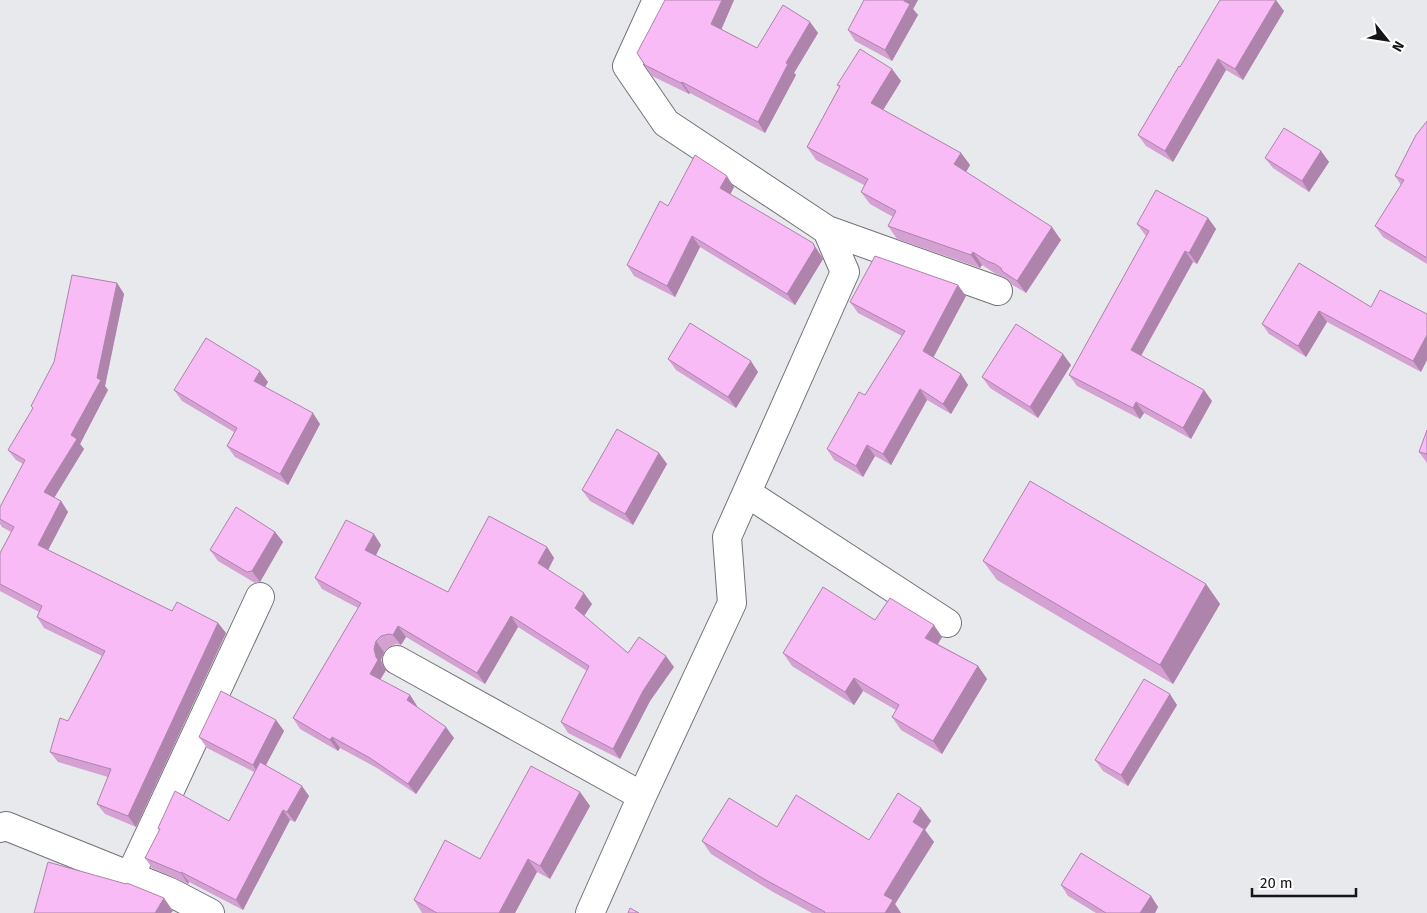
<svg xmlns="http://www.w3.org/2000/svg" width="1427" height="913" viewBox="0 0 1427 913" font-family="'Fira Sans',sans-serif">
	<rect width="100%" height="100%" fill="#e8e9ed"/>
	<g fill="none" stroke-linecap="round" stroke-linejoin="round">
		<defs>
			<path id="street" d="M827 230 998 291
				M747 493 947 623
				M397 660 642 796
				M0 828 6 826 170 892 210 913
				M130 876 260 597
				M590 913 642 796 732 603 727 537 845 272 827 230 666 123 627 66 657 0"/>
		</defs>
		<use href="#street" stroke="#727377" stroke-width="30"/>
		<use href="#street" stroke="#fff" stroke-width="28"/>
	</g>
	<path fill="#d5a1d3" d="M734 0 721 29 757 48 810 22 818 33 794 73 796 75 765 133 690 93 689 94 652 76 637 53Z
		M864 0H918L913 9 918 15 892 61 855 41 848 30Z
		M1284 11 1243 80 1226 70 1173 162 1146 146 1138 135 1180 67Z
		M892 69 901 81 883 110 961 153 970 165 966 172 1061 240 1026 293 1011 284 1009 280 1004 277 996 274 982 265 980 268 897 239 888 226 893 217 870 204 861 192 864 185 816 160 807 147 839 87 837 85Z
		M1427 121V264L1383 237 1375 226 1401 185 1395 176Z
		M1321 151 1329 162 1309 192 1273 168 1265 158Z
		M734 187 730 194 820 254 823 259 795 305 700 247 675 297 634 276 627 265 668 206Z
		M1208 218 1216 229 1197 264 1193 262 1141 356 1212 401 1191 439 1144 413 1140 419 1077 386 1069 375 1146 236 1137 224Z
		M1299 263 1371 307 1380 290 1421 372 1327 322 1306 357 1269 334 1262 324Z
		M117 283 124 294 105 386 108 390 80 444 84 449 54 498 61 501 68 512 48 550 172 611 218 623 226 633 136 827 105 814 97 804 108 777 58 762 50 752 68 721 102 656 44 628 37 617 39 612 0 591V553L11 532 2 527 0 524V507L23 464 16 460 8 450 33 409 31 406Z
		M966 296 933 357 961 374 968 385 951 414 927 400 891 465 875 456 863 477 834 460 827 449 865 395 902 336 858 313 850 302Z
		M668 359 758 372 736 408 676 370Z
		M1071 365 1038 418 990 388 982 377Z
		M268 382 265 387 320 424 288 485 235 457 227 446 234 432 182 401 174 390Z
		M1427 430V463L1419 452Z
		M659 453 667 464 633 525 590 501 582 490Z
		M275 532 283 542 260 582 255 583 218 561 210 550Z
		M381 545 376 555 448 592 547 547 554 558 548 570 592 604 584 616 628 653 674 667 650 701 620 759 568 733 561 722 587 671 518 627 485 684 406 637 401 645 396 644 389 647 384 652 381 660 383 666 386 670 380 680 410 695 417 706V707L454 738 416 794 377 768 340 748 338 751 300 729 293 718 358 608 322 589 315 578Z
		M983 561 1206 584 1220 604 1173 684 997 580Z
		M875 620 942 637 938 644 978 666 987 679 942 754 901 730 892 717 896 710 863 691 854 705 792 666 783 653Z
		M1177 705 1128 786 1103 771 1095 760Z
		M276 720 284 731 266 765 309 796 295 822 290 820 243 910 189 882 188 884 152 868 145 858 159 831 158 828 229 821 254 772 207 748 199 737Z
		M580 792 590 806 550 879 537 872 515 913H422L414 900 480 859Z
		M921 808 931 821 925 830 934 842 895 904 901 913H812L773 892 711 854 702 841 777 827 869 840Z
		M1061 885 1151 896 1158 907 1155 913H1096L1068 896Z"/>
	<path fill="#ae83ac" d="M722 0H734L719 35 711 24Z
		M904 0H918L913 9 918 15 892 61 885 50Z
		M1276 0 1284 11 1243 80 1235 69Z
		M810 22 818 33 794 73 796 75 765 133 758 122 786 63Z
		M1218 59 1226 70 1173 162 1165 151Z
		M892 69 901 81 880 115 871 103Z
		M682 82 690 93 689 94 681 83Z
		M1321 151 1329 162 1309 192 1302 181Z
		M961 153 970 165 963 177 954 164Z
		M727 176 734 187 728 199 720 188Z
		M1208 218 1216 229 1197 264 1189 253Z
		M1052 227 1061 240 1026 293 1017 281Z
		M692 236 700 247 675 297 667 286Z
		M813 243 820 254 823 259 795 305 787 294Z
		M1185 251 1193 262 1138 361 1131 350Z
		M973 252 982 265 980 268 971 255Z
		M117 283 124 294 105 386 108 390 80 444 84 449 51 503 44 492 71 435 97 378Z
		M958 285 966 296 931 362 923 351Z
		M1319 311 1327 322 1306 357 1298 346Z
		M1427 335V360L1421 372 1413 361Z
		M1063 354 1071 365 1038 418 1030 407Z
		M751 361 758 372 736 408 728 397Z
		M260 371 268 382 262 392 254 381Z
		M961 374 968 385 951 414 943 404Z
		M920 389 927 400 891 465 883 454Z
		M1204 390 1212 401 1191 439 1183 428Z
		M1136 402 1144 413 1140 419 1133 408Z
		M313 413 320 424 288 485 280 474Z
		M867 445 875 456 863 477 856 466Z
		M659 453 667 464 633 525 625 514Z
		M61 501 68 512 45 556 38 545Z
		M275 532 283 542 260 582 252 571Z
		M374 534 381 545 373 561 365 550Z
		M547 547 554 558 546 574 538 563Z
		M1206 584 1220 604 1173 684 1160 665Z
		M584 593 592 604 582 619 575 608Z
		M511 616 518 627 485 684 477 673Z
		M218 623 226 633 136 827 128 816Z
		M934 625 942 637 934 650 925 638Z
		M398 626 406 637 401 645 393 635Z
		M376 641 384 652 381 660 383 666 386 670 377 685 370 674 376 657 374 649Z
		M666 656 674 667 650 701 620 759 613 749 643 691Z
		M978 666 987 679 942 754 933 741Z
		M854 678 863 691 854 705 845 692Z
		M1170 694 1177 705 1128 786 1121 775Z
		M410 695 417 706 414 711 407 700Z
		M276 720 284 731 260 776 253 765Z
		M446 727 454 738 416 794 408 784Z
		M332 737 340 748 338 751 330 740Z
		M302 786 309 796 295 822 287 812Z
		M580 792 590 806 550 879 540 866Z
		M921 808 931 821 925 830 934 842 895 904 901 913H885L884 895 913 822Z
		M283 810 290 820 243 910 236 900Z
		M528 859 537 872 515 913H499Z
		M181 872 189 882 188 884 181 873Z
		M1151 896 1158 907 1155 913H1140Z
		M164 898 173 911 171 913H155Z"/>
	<path fill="#f8bbf5" stroke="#ae83ac" d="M665 0H722L711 24 757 48 783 5 810 22 786 63 788 64 758 122 682 82 681 83 645 65 637 53Z
		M864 0H904V1L910 4 885 50 848 30Z
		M1220 0H1276L1235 69 1218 59 1165 151 1138 135 1179 66 1180 67Z
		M860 49 892 69 871 103 961 153 954 164 1052 227 1017 281 1002 271 1001 268 995 264 987 261 973 252 971 255 888 226 896 211 861 192 868 179 807 147 840 86 837 85Z
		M1427 121V258L1375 226 1404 180 1395 176 1416 135Z
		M1284 128 1321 151 1302 181 1265 158Z
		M695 155 727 176 720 188 813 243 815 248 787 294 692 236 667 286 627 265 660 201 668 206Z
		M1156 190 1208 218 1189 253 1185 251 1131 350 1204 390 1183 428 1136 402 1133 408 1069 375 1149 231 1137 224Z
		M875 256 958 285 923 351 961 374 943 404 920 389 883 454 867 445 856 466 827 449 859 392 865 395 905 331 850 302Z
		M1299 263 1371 307 1380 290 1427 314V335L1413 361 1319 311 1298 346 1262 324Z
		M72 275 117 283 97 378 101 380 71 435 77 439 44 492 61 501 38 545 172 611 177 602 218 623 128 816 97 804 111 769 50 752 60 718 68 721 105 651 37 617 42 606 0 584V553L14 527 0 519V507L25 460 8 450 33 408 31 406 54 362Z
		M690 323 751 361 728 397 668 359Z
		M1016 324 1063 354 1030 407 982 377Z
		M206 338 260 371 254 381 313 413 280 474 227 446 237 428 174 390Z
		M617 429 659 453 625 514 582 490Z
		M1427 430V454L1419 452Z
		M1030 481 1206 584 1160 665 983 561Z
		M236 507 275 532 252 571 247 572 210 550Z
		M489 516 547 547 538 563 584 593 575 608 628 653 639 637 666 656 643 691 613 749 561 722 589 666 511 616 477 673 398 626 393 635 389 634 381 636 376 641 374 649 376 657 378 660 370 674 410 695 407 700 446 727 408 784 370 758 332 737 330 740 293 718 361 603 315 578 346 520 374 534 365 550 448 592Z
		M823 587 875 620 890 598 934 625 925 638 978 666 933 741 892 717 899 705 854 678 845 692 783 653Z
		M1144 679 1170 694 1121 775 1095 760Z
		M221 691 276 720 253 765 199 737Z
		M260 762 302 786 287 812 283 810 236 900 181 872V873L145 858 160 829 158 828 175 791 229 821Z
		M531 766 580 792 540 866 528 859 499 913H437L414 900 445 840 480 859Z
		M898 793 921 808 913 822 924 829 884 895 893 900 885 913H824L825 912 764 879 702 841 729 798 777 827 796 795 869 840Z
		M1081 853 1151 896 1140 913H1106L1061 885Z
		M48 862 126 884 127 883 164 898 155 913H34Z
		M630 908 639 913H628Z"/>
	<g transform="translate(1387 40) rotate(120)" stroke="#ffffff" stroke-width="4" paint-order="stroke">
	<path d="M0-4L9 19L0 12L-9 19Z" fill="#151516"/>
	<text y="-8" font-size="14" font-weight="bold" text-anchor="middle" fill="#151516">N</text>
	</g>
	<path d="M1252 888v8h104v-8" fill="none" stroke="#151516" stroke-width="2.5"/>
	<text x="1260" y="888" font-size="15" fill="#151516" stroke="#ffffff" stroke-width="4" paint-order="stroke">20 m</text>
</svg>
